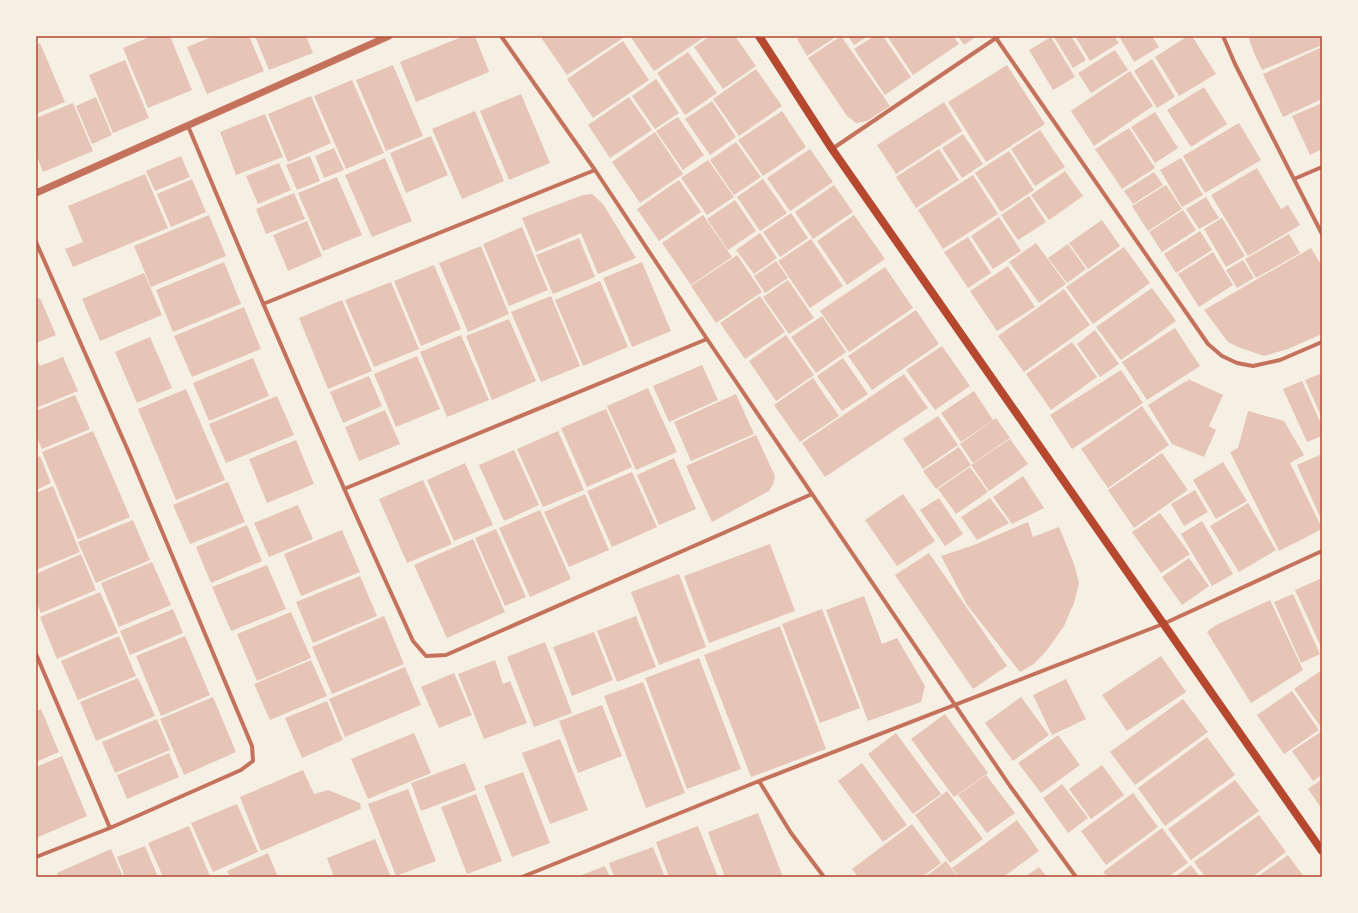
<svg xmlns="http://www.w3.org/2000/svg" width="1358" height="913" viewBox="0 0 1358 913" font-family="'DM Sans',sans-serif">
	<rect width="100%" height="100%" fill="#f6efe4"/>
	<path fill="#e6c5b7" d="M152 36H170L192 90 148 108 123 48Z
		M214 36H249L264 71 207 94 187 47Z
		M255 36H306L313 53 269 70Z
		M464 36H475L489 72 416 102 400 62Z
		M540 36H622L623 38 567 75Z
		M630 36H706L654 71Z
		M710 36H735L756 66 723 89 694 47Z
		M802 36H837L807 56 797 39Z
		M841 36 890 106 867 121 856 123 847 116 808 58Z
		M848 36H868L854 45Z
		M874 36H883L911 77 885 95 854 49Z
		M887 36H953L959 44 913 75Z
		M958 36H977L964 45Z
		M1056 36H1071L1086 60 1073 68 1054 37Z
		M1075 36H1114L1119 43 1090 61Z
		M1119 36H1152L1159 47 1134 62Z
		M1188 36H1192L1216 74 1179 96 1155 57Z
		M1248 36H1322V45L1262 70 1254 53Z
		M1051 37 1075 77 1053 90 1029 50Z
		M623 41 649 80 593 118 567 79Z
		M40 43 65 102 36 114V45Z
		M1322 47V99L1283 117 1263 74Z
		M1115 50 1128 70 1091 93 1078 73Z
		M688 52 717 93 685 115 657 73Z
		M1152 59 1175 97 1157 108 1134 71Z
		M125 60 149 118 113 133 89 75Z
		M393 65 423 136 386 151 356 80Z
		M1007 65 1045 124 986 162 948 102Z
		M756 69 782 106 739 136 713 99Z
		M1130 71 1153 106 1094 146 1071 111Z
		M656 79 679 113 655 129 632 96Z
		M352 80 384 153 346 169 314 96Z
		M1204 87 1227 124 1191 147 1167 110Z
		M521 94 550 163 509 180 480 111Z
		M311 96 331 143 288 162 268 114Z
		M96 97 112 135 92 144 76 106Z
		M629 97 652 130 610 158 588 125Z
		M712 101 736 137 710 155 685 119Z
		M944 102 962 131 896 174 877 145Z
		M73 103 93 151 43 172 36 154V118Z
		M1322 103V149L1310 155 1292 116Z
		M475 111 504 181 462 199 432 129Z
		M782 111 806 147 763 176 738 140Z
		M1155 112 1178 148 1155 163 1131 127Z
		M265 114 283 157 236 175 220 132Z
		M678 117 704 155 683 170 656 131Z
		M1239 123 1261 160 1205 193 1183 156Z
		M1129 128 1155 168 1122 189 1095 149Z
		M1040 130 1065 167 1035 186 1011 149Z
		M655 132 683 174 640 203 612 162Z
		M963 134 983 164 962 178 942 148Z
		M431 136 448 175 406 193 390 153Z
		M736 142 761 177 734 195 710 160Z
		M334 148 344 170 324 178 315 156Z
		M810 149 833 182 790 211 767 178Z
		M939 149 959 180 916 208 896 177Z
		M1009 151 1034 190 1001 212 975 173Z
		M181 156 190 177 155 191 146 171Z
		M310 156 320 181 297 190 286 165Z
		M385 158 412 221 372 237 345 175Z
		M1181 158 1203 195 1182 207 1160 170Z
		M708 160 734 197 707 215 681 178Z
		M279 163 291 190 258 204 246 176Z
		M1257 168 1281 209 1288 205 1300 225 1248 256 1211 195Z
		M1065 171 1083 196 1049 220 1031 195Z
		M1154 172 1163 185 1133 204 1124 191Z
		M145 174 168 228 73 267 65 249 83 242 68 206Z
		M973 175 998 214 943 249 918 210Z
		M337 177 362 235 323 251 298 193Z
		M192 179 206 212 171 227 157 194Z
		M763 179 787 213 760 231 737 197Z
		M679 180 701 212 659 241 637 209Z
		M834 185 853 212 813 239 795 212Z
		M1166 185 1182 209 1148 231 1132 206Z
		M294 193 305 219 266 234 256 209Z
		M592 194 603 204 636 258 598 274 581 233 536 252 522 218 583 195Z
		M1029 196 1046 222 1018 240 1001 215Z
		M1206 197 1219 218 1199 229 1186 209Z
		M735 200 756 231 728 250 707 219Z
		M1183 210 1196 230 1162 252 1149 232Z
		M791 213 808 238 780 257 763 232Z
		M209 215 226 256 151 287 134 246Z
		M703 215 732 257 691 285 662 243Z
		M854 215 885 259 847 285 817 241Z
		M999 217 1021 251 993 269 971 236Z
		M1222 218 1245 256 1226 267 1204 229Z
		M1102 220 1120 246 1088 269 1069 243Z
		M307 221 322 256 288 271 273 235Z
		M522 227 548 290 509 306 483 244Z
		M1200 231 1212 250 1176 273 1164 254Z
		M760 233 777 258 754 274 736 250Z
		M1289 234 1300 253 1256 278 1245 259Z
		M968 237 991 273 968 288 944 252Z
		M579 238 595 277 553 294 536 255Z
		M811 239 843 286 810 308 778 261Z
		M1036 243 1066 284 1039 303 1009 262Z
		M1068 244 1086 269 1067 283 1048 258Z
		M481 246 509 314 468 332 439 263Z
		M1124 247 1150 283 1093 324 1066 287Z
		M1311 248 1322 266V334L1288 349 1264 356 1238 347 1228 342 1204 310Z
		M1213 252 1233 285 1199 307 1178 274Z
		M737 255 762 292 716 323 691 286Z
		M1243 260 1254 278 1237 288 1226 270Z
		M776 261 788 278 765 293 754 276Z
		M224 262 241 304 173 332 156 290Z
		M642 262 671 331 632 347 603 278Z
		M434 265 461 329 421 346 394 281Z
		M1008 266 1035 307 997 331 970 291Z
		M885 267 913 308 849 352 820 311Z
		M144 273 162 315 100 341 82 299Z
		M788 280 814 318 789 334 763 297Z
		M600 281 628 347 583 366 555 300Z
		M391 282 419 349 374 367 345 300Z
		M1152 288 1176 321 1121 360 1096 327Z
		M1064 289 1090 325 1024 372 998 336Z
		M551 296 580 366 541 382 511 312Z
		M760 296 785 332 745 359 720 323Z
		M40 298 56 335 36 343V299Z
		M342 300 372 371 328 389 299 318Z
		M244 307 261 349 192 377 174 336Z
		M916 310 939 344 872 390 848 356Z
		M822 316 846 352 816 373 791 337Z
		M509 319 536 381 492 400 466 336Z
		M1175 328 1200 366 1147 400 1122 362Z
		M1095 330 1119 364 1100 377 1077 344Z
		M461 335 489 400 447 417 420 352Z
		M786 335 814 375 776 401 749 361Z
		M150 337 172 388 137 403 115 352Z
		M1072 342 1097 377 1051 410 1026 374Z
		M942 346 970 386 935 410 906 370Z
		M417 356 440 409 396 427 374 374Z
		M63 357 78 391 36 408V358L40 366Z
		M253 358 269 396 209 421 193 383Z
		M843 358 868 394 842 411 817 376Z
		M702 365 718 400 669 422 653 386Z
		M1121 370 1143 403 1072 449 1050 415Z
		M1322 373V418L1305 380Z
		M904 374 928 408 825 477 802 443Z
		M369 376 382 406 343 423 330 392Z
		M813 378 839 416 800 442 774 405Z
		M1188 379 1223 395 1209 426 1216 430 1204 457 1172 444 1148 405 1186 381 1187 382Z
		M1302 381 1322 426V436L1307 442 1283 389Z
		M648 388 677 452 636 470 607 406Z
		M186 389 225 480 176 500 138 409Z
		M974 391 993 420 961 442 941 413Z
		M736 394 754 434 691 461 674 422Z
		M75 395 90 429 42 449 36 436V411Z
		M277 396 294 435 226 463 209 424Z
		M1142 406 1169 445 1108 488 1081 449Z
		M606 409 632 467 587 487 561 428Z
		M385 410 400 444 359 461 345 427Z
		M1248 411 1284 421 1304 455 1290 463 1322 528V529L1279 551 1230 452 1238 448Z
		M938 416 958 445 923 469 903 439Z
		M996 418 1010 438 973 463 960 444Z
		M93 431 130 517 78 539 42 452Z
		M558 431 584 490 543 507 517 449Z
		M756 435 775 476 773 484 769 491 712 522 686 466Z
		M1010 439 1028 464 989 491 971 465Z
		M296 440 314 484 267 503 249 459Z
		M959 447 971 465 936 489 923 471Z
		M514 450 539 505 504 521 479 465Z
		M1162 453 1188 490 1134 528 1108 490Z
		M1322 454V516L1320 517 1297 465Z
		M40 456 51 483 36 490V458Z
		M674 458 696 509 659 525 637 475Z
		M1223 462 1247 501 1216 519 1193 480Z
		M465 463 493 525 454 541 427 480Z
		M970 467 988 492 956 514 938 489Z
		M632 472 657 527 612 547 587 491Z
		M1023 476 1044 508 1012 524 993 497Z
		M423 480 452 544 407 563 379 499Z
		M228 482 245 522 190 544 173 505Z
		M53 486 80 552 36 570V493Z
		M1195 490 1208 512 1184 526 1171 504Z
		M585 494 609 550 569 567 544 512Z
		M903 494 935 541 897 566 865 520Z
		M939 498 963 534 945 546 920 510Z
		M990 498 1009 523 977 540 961 517Z
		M1248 503 1276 550 1239 572 1210 526Z
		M298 505 313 539 269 557 254 523Z
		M540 510 571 579 530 597 499 528Z
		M1160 513 1190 554 1161 573 1132 532Z
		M133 520 150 560 96 583 78 542Z
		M1202 521 1233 574 1212 586 1181 534Z
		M1028 522 1033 537 1059 527 1074 564 1079 583 1074 603 1064 626 1047 650 1034 664 1020 672 967 605 941 556 974 545Z
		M247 525 262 561 211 583 196 547Z
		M496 529 526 597 505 606 475 538Z
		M342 530 360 572 301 596 284 554Z
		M473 539 505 612 447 638 414 565Z
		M770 544 795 611 709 643 684 576Z
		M929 553 1007 666 973 689 895 575Z
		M81 554 96 590 41 613 36 602V574Z
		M1189 558 1209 586 1182 605 1162 577Z
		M152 562 171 605 119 627 101 583Z
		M267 565 286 609 231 631 212 587Z
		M679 574 706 647 659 665 631 592Z
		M360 576 377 616 313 643 296 602Z
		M1322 578V649L1295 590Z
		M100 592 118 633 57 659 40 617Z
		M1293 594 1320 654 1301 663 1274 602Z
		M864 596 882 644 897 638 925 686 921 702 868 721 826 610Z
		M1270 600 1303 670 1251 703 1207 632 1216 625Z
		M173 609 183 633 130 655 120 631Z
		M822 609 860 708 820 723 782 624Z
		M291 612 311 658 257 681 237 634Z
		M384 616 404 664 332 694 312 647Z
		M636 616 656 667 617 682 597 631Z
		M780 626 826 749 751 777 704 655Z
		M594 632 613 680 572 696 553 647Z
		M119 636 136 676 78 700 61 661Z
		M185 636 210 695 161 716 136 656Z
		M545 642 572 713 534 727 507 657Z
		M1161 656 1186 692 1127 731 1102 695Z
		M699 658 741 769 687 789 645 678Z
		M311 660 327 696 270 720 254 684Z
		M495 660 503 684 510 681 527 723 484 739 458 674Z
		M405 667 421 705 345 737 329 699Z
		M1322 670V724L1320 726 1294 689Z
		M454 673 472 715 439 728 421 687Z
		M138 678 155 716 96 741 80 702Z
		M1066 679 1086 719 1052 735 1033 695Z
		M643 682 685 793 646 808 604 696Z
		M1292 691 1319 730 1284 754 1257 715Z
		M213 697 236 752 184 775 160 719Z
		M1021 697 1049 735 1013 761 985 723Z
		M1183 699 1208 732 1135 785 1110 752Z
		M327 701 343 740 302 758 285 718Z
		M602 705 622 756 578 773 559 721Z
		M41 709 59 752 36 762V711Z
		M945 714 988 773 954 797 911 739Z
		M157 719 170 750 115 773 102 742Z
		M1322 731V775L1313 781 1292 751Z
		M414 733 431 773 368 799 351 759Z
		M896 733 941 794 913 814 868 754Z
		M1058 735 1080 765 1041 793 1018 763Z
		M1207 737 1235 775 1165 826 1138 788Z
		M560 739 588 810 550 824 522 753Z
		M169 753 179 777 127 799 117 775Z
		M62 756 87 816 36 838V767Z
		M465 763 476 790 421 811 411 783Z
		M862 763 907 825 883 842 838 781Z
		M1102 765 1124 795 1091 819 1069 789Z
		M303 770 314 794 328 790 360 803 361 809 261 851 240 797Z
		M523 772 550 843 512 857 484 786Z
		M986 775 1015 813 987 833 958 795Z
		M1322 779V809L1308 789Z
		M1235 780 1259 811 1191 860 1168 829Z
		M1062 784 1088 818 1068 833 1043 798Z
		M408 789 436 861 396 876 368 804Z
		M947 791 983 839 950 863 915 815Z
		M1133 793 1158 827 1106 865 1081 831Z
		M476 794 502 861 467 874 441 807Z
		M237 804 258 852 213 872 191 823Z
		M758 813 783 877H725L708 832Z
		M1259 815 1286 852 1252 877H1205L1194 862Z
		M1017 820 1039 851 1003 877H959L952 868Z
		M912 824 941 863 922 877H858L852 869Z
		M189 826 210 876 163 877 148 843Z
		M698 826 718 877H669L656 842Z
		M1162 828 1188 863 1168 877H1107L1103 872Z
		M375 839 391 877H334L327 858Z
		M145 846 158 877H125L117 857Z
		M653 847 665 877H614L609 863Z
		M111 849 123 877H59L57 873Z
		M268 853 278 877H230L227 871Z
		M1288 855 1304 877H1257Z
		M946 861 958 877H925Z
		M1191 865 1200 877H1175Z
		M605 866 610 877H577Z
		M1039 867 1047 877H1025Z"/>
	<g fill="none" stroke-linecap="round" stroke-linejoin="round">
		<path stroke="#c5725c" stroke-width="4" d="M501 36 595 170 707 339 1010 786 1076 877
			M1223 36 1235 64 1322 234
			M996 38 1208 344 1222 356 1237 363 1253 366 1280 360 1322 342
			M188 126C260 299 335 471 413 641L426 656 446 655 812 494
			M832 149 999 36
			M1294 179 1322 167
			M36 242 130 455 252 746 253 761 241 770 110 828 36 857
			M263 304 595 170
			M344 489 707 339
			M36 654 110 828
			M759 781 791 833 824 877
			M522 877 759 781 1163 624 1322 551"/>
		<path stroke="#c5725c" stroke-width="7" d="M36 193 389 36"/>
		<path stroke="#b5482f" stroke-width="8" d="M759 36 832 149 1322 851"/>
	</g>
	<rect width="1358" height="913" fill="none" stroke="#f6efe4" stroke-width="74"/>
	<rect x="37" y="37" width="1284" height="839" fill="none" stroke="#b5482f" stroke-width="1.5"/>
</svg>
